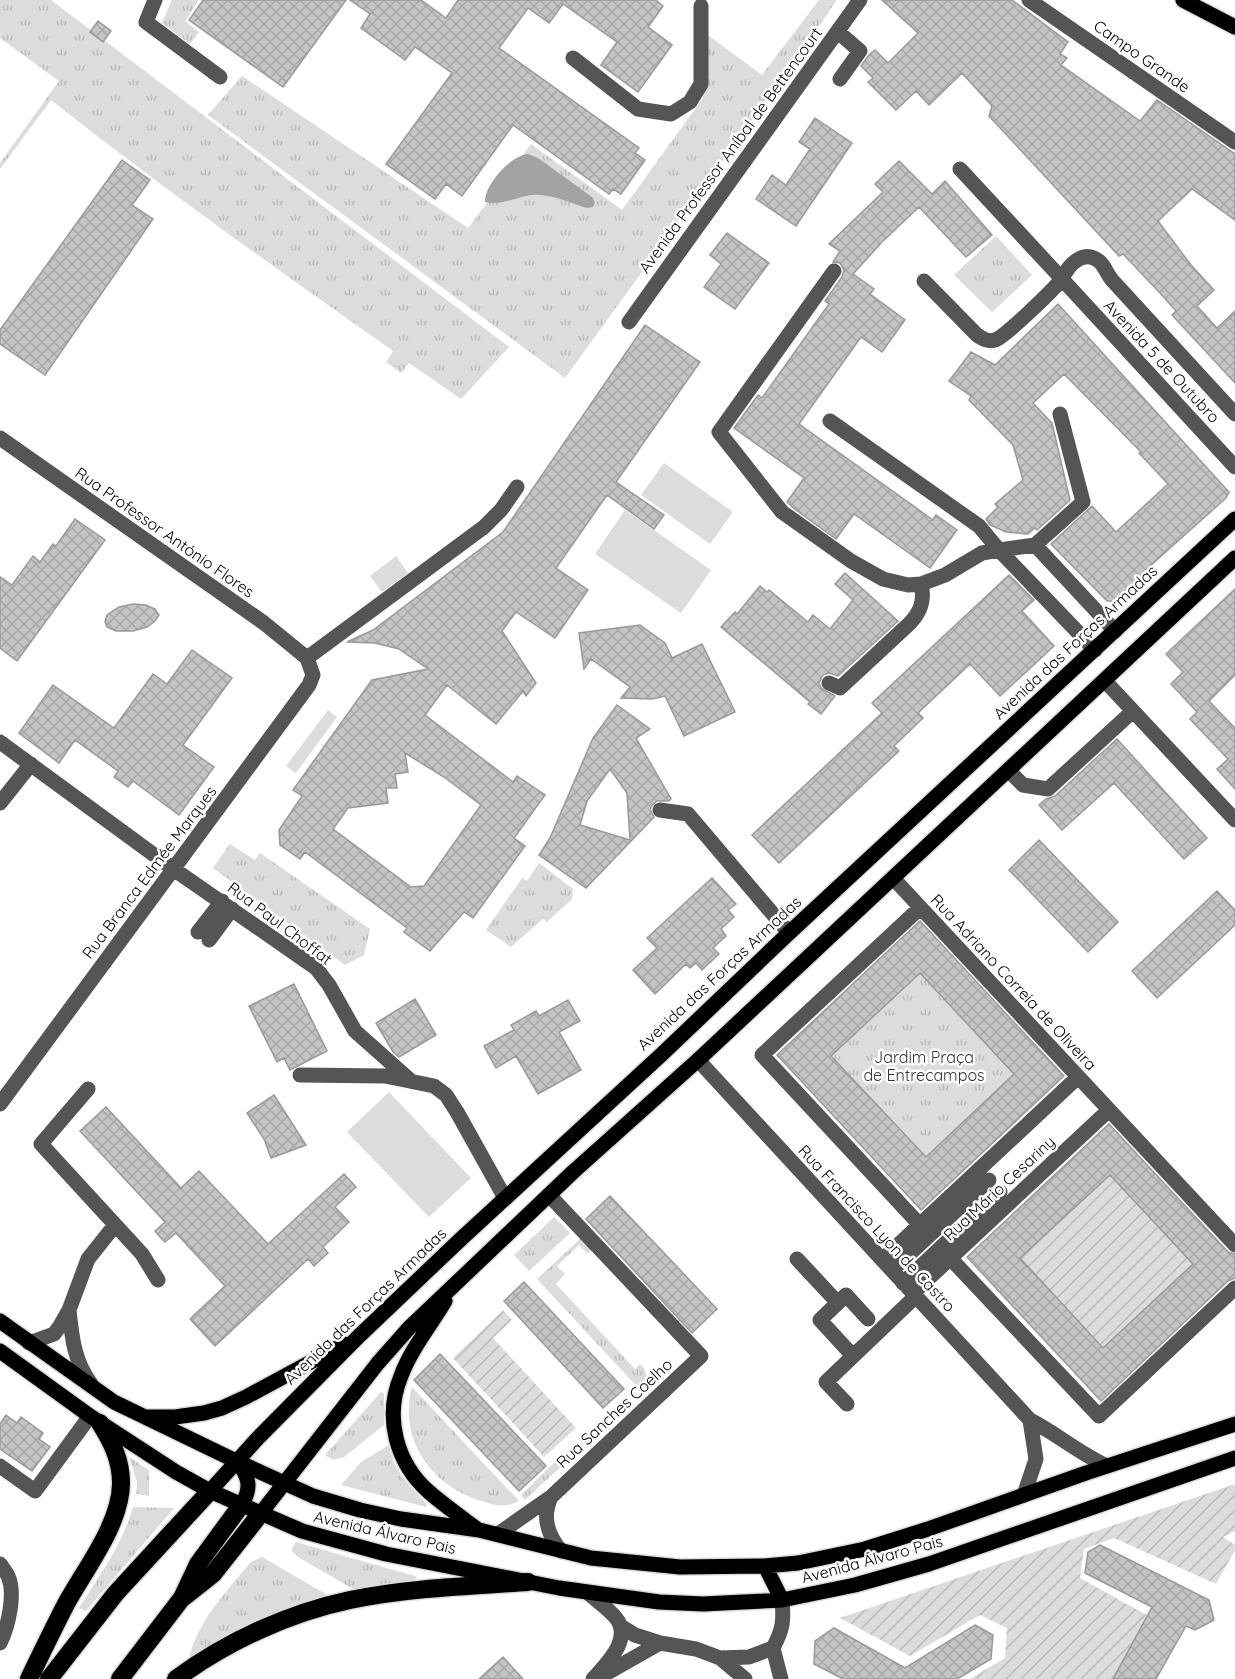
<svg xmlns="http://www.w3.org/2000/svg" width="1235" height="1679" viewBox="0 0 1235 1679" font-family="Quicksand,sans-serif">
	<defs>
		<pattern id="grass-tufts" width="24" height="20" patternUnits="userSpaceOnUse" patternTransform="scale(1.5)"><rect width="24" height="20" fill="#dcdcdc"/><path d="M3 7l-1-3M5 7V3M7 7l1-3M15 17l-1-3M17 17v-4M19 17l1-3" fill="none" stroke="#bbb"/></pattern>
		<pattern id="garden-furrows" width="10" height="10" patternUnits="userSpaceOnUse" patternTransform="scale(1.5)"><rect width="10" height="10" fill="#dcdcdc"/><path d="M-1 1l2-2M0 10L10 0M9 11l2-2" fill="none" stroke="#bbb"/></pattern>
		<pattern id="building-cross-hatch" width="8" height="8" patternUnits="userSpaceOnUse" patternTransform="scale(1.5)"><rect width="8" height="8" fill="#c4c4c4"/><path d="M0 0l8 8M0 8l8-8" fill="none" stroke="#a7a7a7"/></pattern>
	</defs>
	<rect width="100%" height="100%" fill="#fff"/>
	<path fill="url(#grass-tufts)" d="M0 0H51L509 347 461 399 409 363 401 373 386 362 393 351C277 269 162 188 51 100L0 169V163L59 81 0 38Z
		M172 0H199L185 21 199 32 190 44 162 23Z
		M819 0H837L777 86 565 378 208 115 242 76 468 228 531 144 622 210 703 98 705 33 762 75Z
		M996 236 1032 275 992 312 954 275Z
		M230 844 255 860 260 853 370 929 364 955 345 965 213 868Z
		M539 863 573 889 572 899 547 922 543 919 511 947 486 930 522 878 527 881Z
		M920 973 1014 1074 926 1157 831 1056Z
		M554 1217 570 1233 529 1271 514 1255Z
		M581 1238 592 1250 588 1254 579 1245 557 1266 565 1274 556 1284 635 1369 640 1364 645 1370 648 1383 641 1391 537 1279Z
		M412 1387 519 1501C503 1509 494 1505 478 1500 430 1484 398 1438 412 1387Z
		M381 1392 384 1394V1425L344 1457 333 1460 325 1455Z
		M389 1445C393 1470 410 1487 427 1504L426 1507 341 1485 361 1462Z
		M564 1453 569 1459 525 1500 521 1495Z
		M129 1457 149 1470V1496L136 1494 137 1482Z
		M133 1507 174 1508 86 1611 79 1608C99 1577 123 1543 133 1507Z
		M296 1542 415 1576 417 1578 412 1581 353 1589 298 1557 291 1550Z
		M262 1557 329 1596 189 1660C195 1625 228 1589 251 1562Z"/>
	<path fill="url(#garden-furrows)" d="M1110 1175 1193 1264 1103 1348 1020 1258Z
		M503 1310 512 1320 493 1338 576 1428 544 1457 453 1358Z
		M1235 1484V1531L1223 1537 1235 1545V1550L1216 1584 1114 1538 1084 1549 1080 1578 1152 1618 1118 1679H970L1005 1658 1007 1628 980 1615 910 1656 840 1618Z"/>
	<path fill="#dcdcdc" d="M664 463 733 512 710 544 641 495Z
		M625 510 711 570 681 613 595 554Z
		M396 556 408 573 382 592 370 576Z
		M328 710 337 717 296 773 286 766Z
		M389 1092 471 1178 429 1217 347 1132Z"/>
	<path fill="#a3a3a3" d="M528 154 538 158 592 197 595 202 593 207 587 208C570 203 550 193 532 195 517 197 500 206 485 202 484 185 511 155 528 154Z"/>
	<path fill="url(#building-cross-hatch)" stroke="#999" stroke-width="1.5" fill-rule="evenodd" d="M203 0H346L283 87 189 20Z
		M350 0H421L446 18 458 0H656L663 6 648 27 672 45 638 92 601 65 617 42 563 4 549 23 528 8 499 48 639 148 635 153 645 160 621 194 613 189 609 194 513 125 462 196 446 184 435 199 386 164 452 73 415 47 405 60 361 28 370 14Z
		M882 0H1012L1068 42 1060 54 1067 58 1061 65 1140 121 1157 100 1235 154V220L1192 189 1158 221 1191 265 1214 290 1197 306 1217 328 1235 311V383L1172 315 1176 311 1160 293 1123 254 1119 256 989 116 992 106 962 73 929 105 916 91 896 110 868 82 873 78 861 66 869 55 875 50 888 63 918 33Z
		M98 21 111 31 103 42 90 32Z
		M815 118 852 143 796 226 756 199 772 175 786 185 810 149 799 142Z
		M122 160 150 180 132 205 153 219 45 375 0 344V330Z
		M899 161 932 194 945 181 992 235 966 257 919 207 882 242 853 274 874 289 870 294 905 320 882 352 861 337 799 424 933 520 936 515 957 530 930 568 854 514 836 539 792 507 787 502 804 478 734 428 758 395 762 398 829 304 825 301 842 277 844 270 840 263 833 262 840 251 829 244 883 192 875 184Z
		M727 233 769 263 735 309 704 287 721 264 710 255Z
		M1058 304 1229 492 1226 498 1149 567 1150 568 1116 601H1107L1051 544 1092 506 1116 532 1168 484 1139 453 1141 452 1064 374 1033 403 1052 423 1070 500 1037 530 1035 528 1028 534 1006 532 990 525 986 519 998 507 995 504 1023 480 1013 445 969 400 971 396 949 381 971 352 995 365Z
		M645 325 700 362 616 482 664 515 654 529 607 495 556 568 588 590 555 638 516 612 502 631 536 683 526 696 523 691 496 724 447 685 425 715 513 782 517 776 545 795 514 838 525 846 473 918 464 912 430 951 404 932 407 928 305 852 300 859 280 845 279 830 302 796 293 790 372 680 428 669 399 649 375 643 347 642 373 630 503 532ZM405 753 444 777 481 805 424 886 411 887 333 829 348 808 388 803 386 788H397L395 774 408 772Z
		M75 519 105 540 17 661 0 648V577L12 585 33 556 40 562 53 544 56 546Z
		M845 573 898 621 838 676 829 673 823 675 819 683 821 688 835 696 821 714 808 704 810 702 721 627 735 612 737 614 760 586 767 592 769 590 808 622 813 615 830 629 853 600 835 584Z
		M1009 575 1034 600 1022 611 1054 646 1000 696 970 664 918 713 923 718 894 746 899 751 779 863 752 835 882 713 872 703Z
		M1235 589V675L1209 701 1235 728V789L1217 769 1228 759 1190 719 1197 712 1171 684 1183 672 1166 654Z
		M133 604 146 605 155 609 159 615 155 621 147 627 133 631H116L107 627 105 622 107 615 119 607Z
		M640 625 665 643 672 658 702 644 735 712 684 736 665 696 652 699 621 698 630 687 591 659 584 669 579 633Z
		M192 650 232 678 183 745 214 767 179 815 133 781 128 787 114 777 118 771 75 740 59 763 19 733 53 685 114 728 153 674 167 684Z
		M617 705 650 729 636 738 671 799 669 801H657L653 804 650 809 654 817 586 888 539 855 550 838 593 738ZM610 769 627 793 630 840 580 825 587 801Z
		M1117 739 1207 838 1184 859 1114 783 1062 830 1039 805 1046 799 1055 796Z
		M1039 840 1118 922 1088 952 1009 870Z
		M712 878 736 904 728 910 734 917 721 929 726 936 713 948 719 954 702 970 696 963 690 968 686 964 655 994 633 970 657 948 647 938Z
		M1217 891 1235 910V925L1157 998 1132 971Z
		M920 921 1064 1076 921 1210 777 1055ZM920 973 1014 1074 926 1157 831 1056Z
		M294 984 327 1051 290 1070 284 1058 277 1062 249 1006Z
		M415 999 436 1035 399 1057 393 1052 376 1023Z
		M568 1000 580 1021 559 1032 581 1070 538 1094 516 1056 496 1068 484 1046 514 1030 511 1025 536 1011 539 1016Z
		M274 1095 306 1145 271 1158 264 1139 247 1113Z
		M106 1107 181 1188 199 1171 268 1244 344 1174 356 1187 335 1207 349 1222 323 1247 328 1253 314 1266 308 1259 215 1346 190 1319 225 1286 176 1233 165 1242 160 1237 155 1231 165 1222 80 1131Z
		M1109 1124 1228 1252 1235 1254V1278L1228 1281 1101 1401 967 1257ZM1110 1175 1193 1264 1103 1348 1020 1258Z
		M610 1196 717 1309 692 1333 586 1219Z
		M524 1282 624 1389 603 1408 504 1301Z
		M440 1354 546 1466 519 1491 414 1380Z
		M6 1415 17 1423 21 1417 43 1433 39 1439 50 1447 32 1471 0 1449V1424Z
		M1100 1545 1209 1600 1214 1620 1195 1630 1186 1626 1156 1679H1113L1152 1607 1085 1573 1088 1552Z
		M975 1625 993 1635 991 1659 957 1679H843L814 1664 815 1641 834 1628 905 1668Z
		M503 1657 523 1679H479Z"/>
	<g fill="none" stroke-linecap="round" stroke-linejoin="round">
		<defs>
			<path id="major" d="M1183 0 1235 27
				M445 1301C431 1325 411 1349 401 1376 384 1417 396 1463 429 1492 444 1505 461 1517 477 1529
				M0 1321 114 1402 236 1461 313 1496 360 1510 401 1519 479 1530 591 1558 680 1567 765 1566 798 1563 865 1549 928 1529 1086 1473 1235 1424
				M0 1351 90 1416 176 1472 210 1491 302 1531 386 1554 559 1588 659 1602 703 1604 782 1600 855 1585 929 1564 1235 1458
				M148 1417H175L204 1413 222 1408 246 1397 344 1344
				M238 1463C250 1477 251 1489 242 1504
				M210 1491 257 1439 359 1336 462 1238 661 1055 789 933 1235 519
				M261 1513 378 1363 409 1328 573 1172 698 1060 1235 558
				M765 1566 782 1600"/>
			<path id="highway" d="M184 1597 213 1574 261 1513
				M29 1679C41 1654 53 1629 66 1604 85 1569 121 1524 121 1483 121 1460 112 1442 100 1423
				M49 1679 116 1593 210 1491
				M120 1679 182 1598 198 1564 242 1504
				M176 1679C226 1642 288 1613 350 1600 408 1588 469 1586 528 1582"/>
		</defs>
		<use href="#major" stroke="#dbdbdb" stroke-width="18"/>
		<use href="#highway" stroke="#dbdbdb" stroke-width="21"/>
		<path stroke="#555" stroke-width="15" d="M155 0 146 22 220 77
			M1029 0 1235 142
			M838 32 860 51 840 79
			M573 58 638 109 671 114 690 102 701 84V6
			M834 271 719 432 782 512 851 561 883 579 908 585 921 584 945 575 982 553 999 550
			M924 281 977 335C983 339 988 342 995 340 1005 337 1054 289 1062 279L960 169
			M629 322 860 0
			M1235 414 1112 280C1108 275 1105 268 1101 263 1085 247 1069 264 1062 279L1235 467
			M830 421 979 526 999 550
			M0 438 264 623 307 658 313 675 309 685 0 1104
			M1035 545 1083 502 1060 414
			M1095 650 999 550 1035 545 1115 631
			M307 658 484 527 501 510 517 487
			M1105 681 1235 820
			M829 683 840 688 909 624C921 612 925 600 921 584
			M0 742 172 868 316 968 329 985 355 1031 410 1080
			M1008 770 1023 785 1048 789 1133 711
			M0 803 31 764
			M660 810 688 814 789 933
			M893 878 1235 1245
			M198 932 222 901
			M209 940 232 909
			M698 1060 1030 1420C1057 1434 1079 1453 1107 1466
			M300 1075 385 1076 434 1086 446 1095 457 1112 505 1198
			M88 1089 41 1144 142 1254 158 1280
			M920 1225 762 1055 920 908
			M950 1258 1099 1416 1235 1288
			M797 1259 838 1303
			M882 1260 1078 1077
			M892 1270 989 1180
			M903 1283 1000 1192
			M913 1293 1109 1110
			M69 1310C72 1338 74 1361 91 1384
			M29 1343 54 1334 60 1326 69 1310 88 1259 115 1225
			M853 1356 820 1320 846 1295 868 1319
			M847 1404 826 1382 916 1296
			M0 1466 35 1491 90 1416
			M1024 1495 1036 1459 1030 1420
			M551 1497C542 1517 547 1534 561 1551
			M498 1534 551 1497 701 1356 549 1195
			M0 1564C3 1568 6 1572 8 1576 16 1594 8 1627 0 1643
			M588 1593C597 1601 609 1609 616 1618 633 1639 606 1664 593 1679
			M622 1627 635 1635 660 1643 696 1649 720 1658 745 1679
			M720 1658 749 1657 773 1648
			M600 1677 660 1643
			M781 1679 773 1648C783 1629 784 1621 782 1600"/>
		<use href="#major" stroke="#000" stroke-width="15"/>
		<use href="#highway" stroke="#000" stroke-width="18"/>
	</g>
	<g text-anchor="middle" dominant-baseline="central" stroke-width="5" stroke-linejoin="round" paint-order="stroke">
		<g font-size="16" fill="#000" stroke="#fff">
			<text transform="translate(1142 56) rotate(35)">Campo Grande</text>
			<text transform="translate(730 150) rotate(-54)">Avenida Professor Aníbal de Bettencourt</text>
			<text transform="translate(1162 361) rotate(47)">Avenida 5 de Outubro</text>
			<text transform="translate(165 532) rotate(35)">Rua Professor António Flores</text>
			<text transform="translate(1075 642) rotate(-43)">Avenida das Forças Armadas</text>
			<text transform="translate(149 872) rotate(-53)">Rua Branca Edmée Marques</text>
			<text transform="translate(280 923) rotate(37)">Rua Paul Choffat</text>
			<text transform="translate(719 973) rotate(-43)">Avenida das Forças Armadas</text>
			<text transform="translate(1014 982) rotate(47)">Rua Adriano Correia de Oliveira</text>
			<text transform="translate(999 1188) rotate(-43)">Rua Mário Cesariny</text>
			<text transform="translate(877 1228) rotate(47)">Rua Francisco Lyon de Castro</text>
			<text transform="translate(365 1306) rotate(-44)">Avenida das Forças Armadas</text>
			<text transform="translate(614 1413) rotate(-43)">Rua Sanches Coelho</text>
			<text transform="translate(385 1532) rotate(13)">Avenida Álvaro Pais</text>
			<text transform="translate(872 1559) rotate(-15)">Avenida Álvaro Pais</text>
		</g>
		<g font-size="16" fill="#333" stroke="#fff">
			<text x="924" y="1057">Jardim Praça<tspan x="924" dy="18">de Entrecampos</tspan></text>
		</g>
	</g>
</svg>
